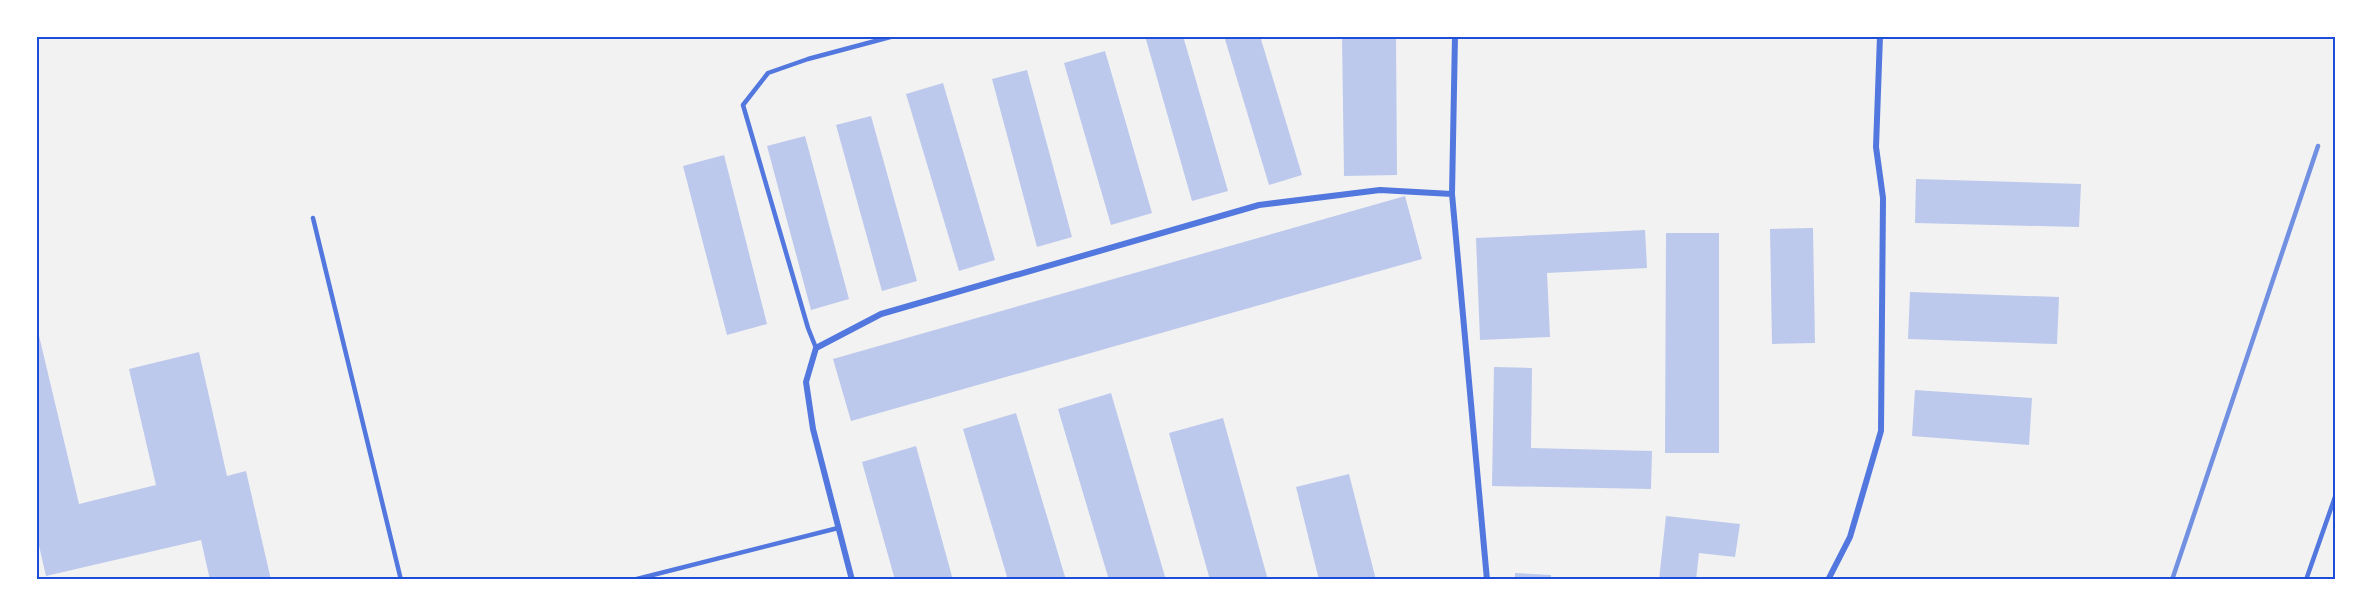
<svg xmlns="http://www.w3.org/2000/svg" width="2371" height="616" viewBox="0 0 2371 616" font-family="'DM Sans',sans-serif">
	<rect width="100%" height="100%" fill="#f2f2f2"/>
	<path fill="#bdc9ec" d="M1145 36H1183L1228 191 1192 201Z
		M1224 36H1260L1302 175 1269 185Z
		M1342 36H1396L1397 175 1344 176Z
		M1105 51 1152 213 1111 225 1064 63Z
		M1027 70 1072 237 1037 247 992 79Z
		M943 83 995 260 959 271 906 94Z
		M871 116 917 281 882 291 836 125Z
		M805 136 849 299 811 310 767 146Z
		M724 155 767 324 727 335 683 166Z
		M1916 179 2081 184 2079 227 1915 223Z
		M1405 196 1422 259 851 421 833 359Z
		M1813 228 1815 343 1772 344 1770 229Z
		M1645 230 1647 268 1547 273 1550 337 1480 340 1476 238Z
		M1666 233H1719V453H1665Z
		M1910 292 2059 297 2057 344 1908 339Z
		M36 323 79 504 156 485 129 369 199 352 227 476 246 471 271 580H210L201 540 46 576 36 533Z
		M1494 367 1532 368 1531 448 1652 451 1651 489 1492 486Z
		M1915 390 2032 398 2029 445 1912 436Z
		M1111 393 1166 580H1109L1058 409Z
		M1016 413 1066 580H1008L963 429Z
		M1223 418 1268 580H1210L1169 433Z
		M916 446 953 580H895L862 462Z
		M1349 474 1376 580H1319L1296 487Z
		M1666 516 1740 524 1735 557 1699 553 1696 580H1659Z
		M1515 573 1551 575V580H1515Z"/>
	<g fill="none" stroke-linecap="round" stroke-linejoin="round">
		<path stroke="#5277de" stroke-width="4.5" d="M313 218 401 580
			M816 348 808 328 743 105 768 73 808 59 894 36
			M633 580 838 528
			M2306 580 2335 497"/>
		<path stroke="#5277de" stroke-width="6" d="M1455 36 1452 194 1487 580
			M852 580 813 429 806 382 816 348 881 314 1259 205 1380 190 1452 194
			M1828 580 1850 537 1881 431 1883 198 1876 147 1880 36"/>
		<path stroke="#7290e2" stroke-width="4.5" d="M2172 580 2318 146"/>
	</g>
	<rect width="2371" height="616" fill="none" stroke="#ffffff" stroke-width="75"/>
	<rect x="38" y="38" width="2296" height="540" fill="none" stroke="#1d4ed8" stroke-width="2"/>
</svg>
